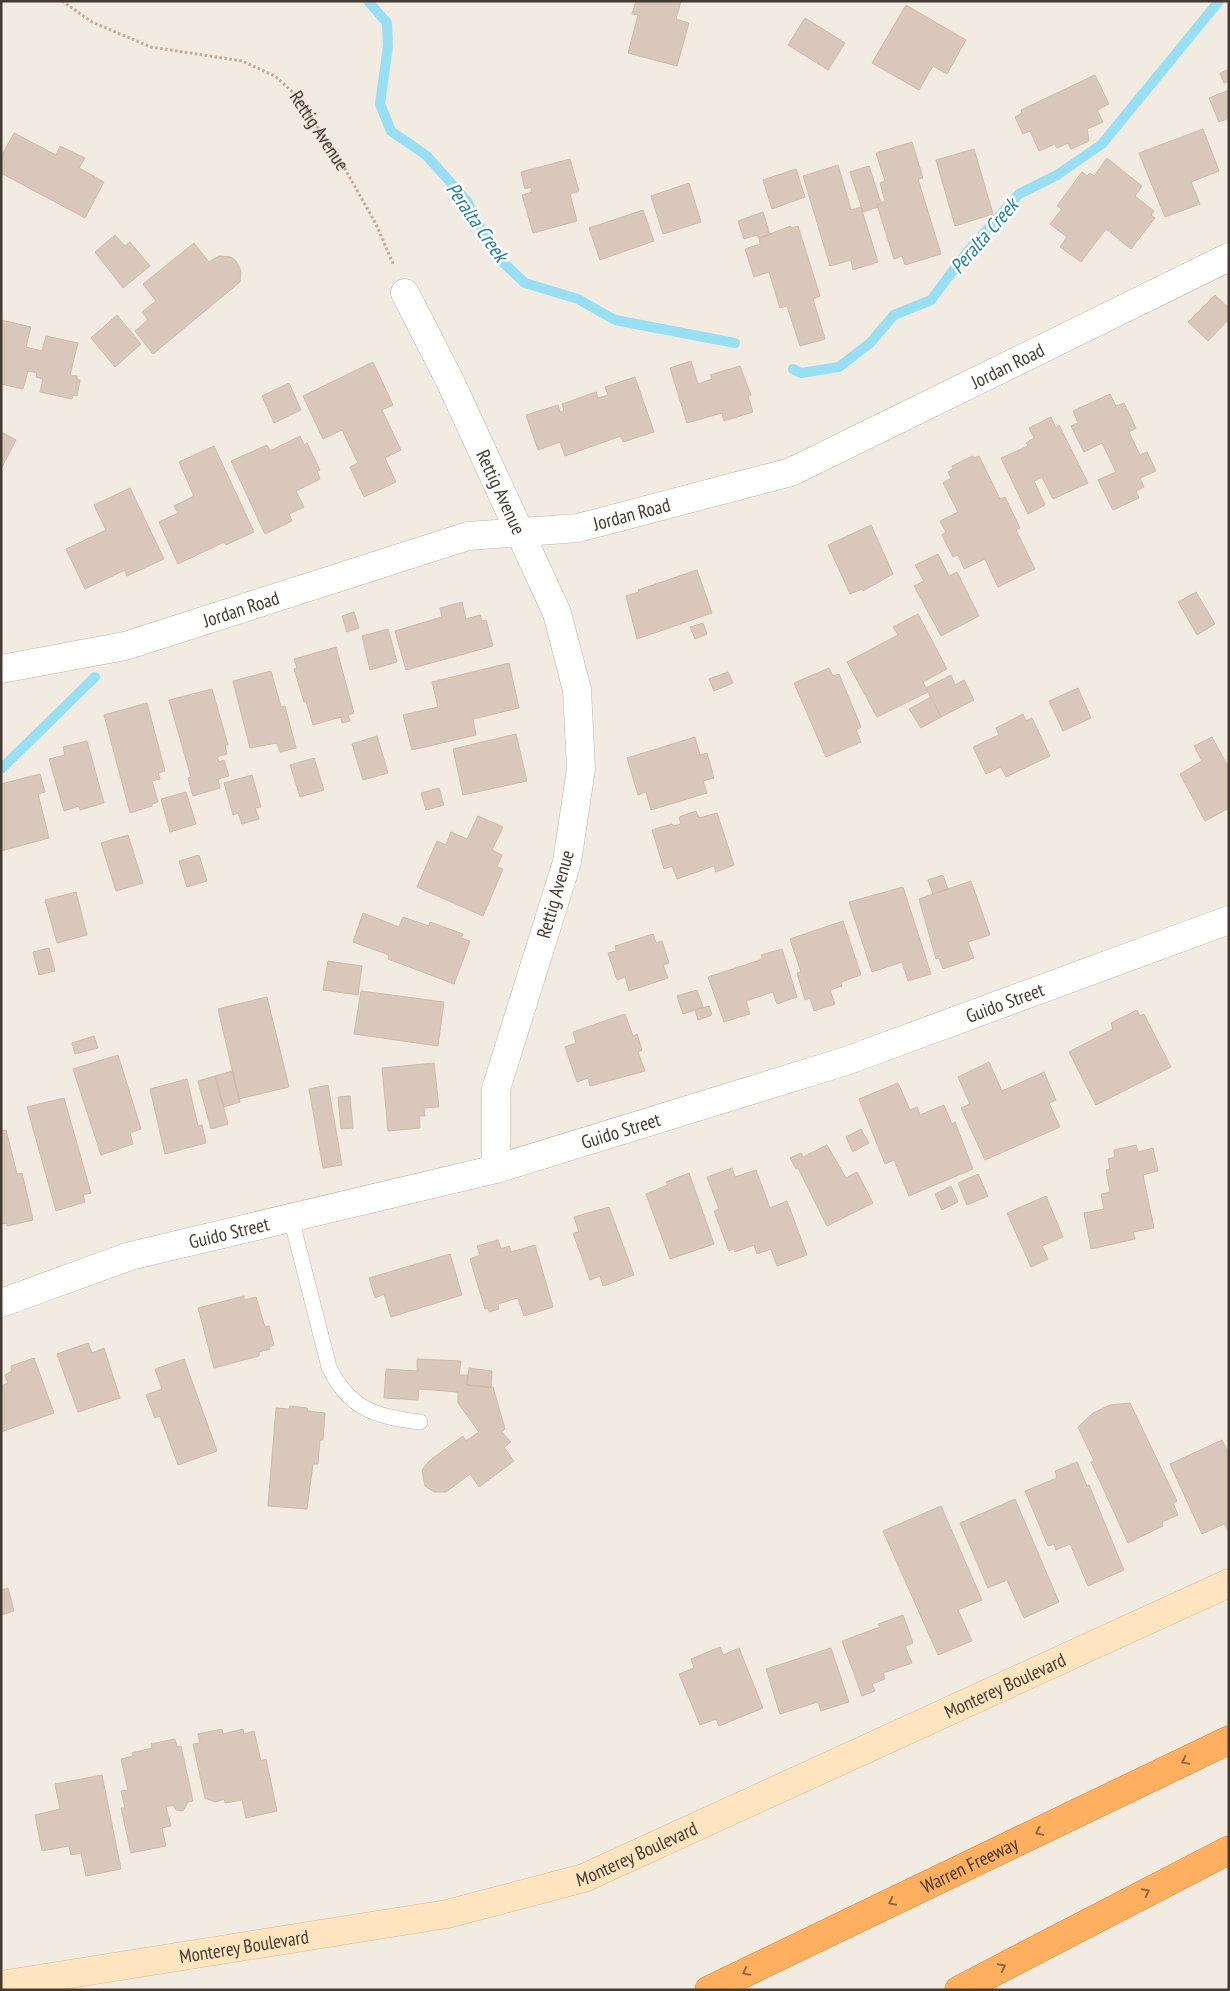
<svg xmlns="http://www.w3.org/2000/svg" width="1230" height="1991" viewBox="0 0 1230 1991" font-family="'PT Sans Narrow',sans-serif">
	<rect width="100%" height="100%" fill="#f2ebe2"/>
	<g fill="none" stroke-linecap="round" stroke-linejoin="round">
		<path stroke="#99dff4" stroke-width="10" d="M368 1 387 23 388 46 380 104 391 131 427 156 467 201 495 255 525 283 578 299 615 320 735 343
			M793 369 801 373 839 367 870 343 894 315 931 300 967 252 1019 194 1057 175 1102 144 1219 1
			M1 769 95 677"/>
	</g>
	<path fill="#d8c7ba" stroke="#d0baaa" d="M636 1H681L676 19 689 23 677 66 628 53 638 15 632 14Z
		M906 5 966 40 947 74 933 66 919 90 872 63Z
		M805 18 845 43 828 70 788 45Z
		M1229 69V81L1224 83 1220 73Z
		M1095 75 1109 104 1097 110 1103 122 1087 129 1089 141 1071 149 1068 143 1057 148 1055 144 1039 151 1030 131 1023 134 1015 117 1022 113 1021 110Z
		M1229 90V118L1219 122 1209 98Z
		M1203 129 1219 171 1191 182 1200 204 1165 217 1139 153Z
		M14 133 56 155 60 146 85 158 79 168 104 182 85 218 1 173V157Z
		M912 142 923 178 918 179 941 254 905 265 902 256 894 259 877 205 885 201 880 183 885 181 876 153Z
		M974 149 993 214 955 226 936 160Z
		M1107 158 1142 186 1135 196 1154 211 1151 215 1155 218 1131 249 1106 229 1081 262 1060 247 1067 237 1050 224 1062 209 1057 206 1082 172 1087 176 1090 173 1094 176Z
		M570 159 579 191 570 194 577 221 533 233 522 195 532 192 531 187 525 189 521 172Z
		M838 165 851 210 861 207 878 262 853 270 851 260 830 266 803 176Z
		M869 166 881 203 877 205 878 207 863 212 850 172Z
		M796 169 805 197 772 209 763 180Z
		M689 183 701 222 663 234 651 196Z
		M643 210 654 241 600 260 589 228Z
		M763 212 770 235 759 238 757 235 744 239 738 221Z
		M791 226V228L798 226 820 296 813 299 825 339 800 346 787 306 780 308 769 272 754 277 745 249 760 244 759 238Z
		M115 235 125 246 130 242 150 266 123 288 95 252Z
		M194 243 209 262 219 256 231 257 236 261 241 271 240 282 153 354 135 331 148 320 142 312 156 301 143 284Z
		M1215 295 1229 308V319L1208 341 1188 322Z
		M117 315 141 344 115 367 91 338Z
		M1 320 31 327 26 347 42 351 46 336 78 343 70 375 77 376V379L80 380 77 396 73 395 72 399 40 392 43 379 36 377 37 373 28 371 23 389 1 384Z
		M691 361 698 384 712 379 710 375 740 366 751 395 748 396 753 412 724 421 722 413 687 423 670 368Z
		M373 362 393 405 382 410 401 450 385 458 396 482 364 497 350 467 358 463 342 430 323 439 303 396Z
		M635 377 654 432 623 442 621 436 565 456 560 442 538 450 526 415 558 405 560 412 564 411 562 404 596 392 598 398 608 395 605 387Z
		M289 383 301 410 274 423 262 396Z
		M1110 394 1116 406 1124 403 1136 428 1129 432 1140 455 1147 452 1156 471 1140 478 1144 487 1136 491 1139 498 1113 510 1098 480 1116 472 1102 443 1084 452 1071 426 1078 423 1073 411Z
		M1051 417 1056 428 1059 425 1088 483 1053 499 1042 477 1034 481 1045 505 1028 514 1001 458 1028 446 1026 443 1034 438 1029 428Z
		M1 432 16 440 1 469Z
		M300 436 304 445 307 443 320 470 317 471 320 479 296 491 304 507 289 514 292 521 265 534 231 461 267 445 270 451Z
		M214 446 254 532 226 545 224 542 178 564 159 522 178 513 174 506 194 496 179 462Z
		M973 456 974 458 979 456 1000 499 1005 497 1020 528 1016 530 1035 569 998 587 985 559 964 569 958 555 953 557 942 535 946 532 940 521 958 512 943 483 951 478 948 472 953 469 952 466Z
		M130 488 164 559 127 576 125 570 85 589 66 549 106 530 94 505Z
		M871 525 893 574 863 591 862 589 850 594 828 545Z
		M938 554 949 576 957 572 979 616 941 636 914 586 924 581 915 565Z
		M697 570 712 613 637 639 626 596 639 592 638 590Z
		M1196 592 1215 624 1197 635 1178 602Z
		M462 602 466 619 480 615 482 621 486 620 493 646 406 670 395 631 442 617 440 608Z
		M354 612 359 628 347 632 342 616Z
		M918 614 947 669 923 682 928 692 877 717 847 662 898 635 893 627Z
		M703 623 707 634 695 639 690 627Z
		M388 629 397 662 370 670 362 636Z
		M336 647 354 713 348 715 350 721 342 723 341 717 313 725 306 701 304 702 294 669 297 668 294 659Z
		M509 663 519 708 473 719 476 735 412 750 403 715 438 707 432 682Z
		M829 668 833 676 839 674 861 727 856 730 861 742 826 757 794 683Z
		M271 671 281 707 285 706 296 748 280 752 277 743 250 748 233 681Z
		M728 672 733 683 714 691 709 679Z
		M951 675 955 685 964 680 974 700 941 717 926 688Z
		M1078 688 1091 718 1063 731 1049 701Z
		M212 689 228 745H225L227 754 217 757 219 762 224 760 229 776 218 779 220 788 193 796 188 778 191 777 169 700Z
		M931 697 941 717 921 728 909 709Z
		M147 703 165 771 158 773 160 779 152 781 158 802 152 804V806L130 813 104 715Z
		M1023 714 1026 721 1032 718 1050 756 1006 777 1001 767 986 774 973 747 999 735 996 728Z
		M516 734 527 781 463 795 453 749Z
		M377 736 388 773 363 780 352 744Z
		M695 737 700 755 707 753 714 778 703 781 707 793 651 810 646 792 638 795 627 758Z
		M1212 737 1229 768V808L1205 821 1180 774 1202 761 1194 746Z
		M87 741 104 803 80 810 79 806 64 811 49 759 65 755 63 747Z
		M314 758 324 790 300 797 290 765Z
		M40 774 45 792 38 794 49 838 1 851V784Z
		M252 775 261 807 255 808 259 819 242 824 238 813 233 815 224 783Z
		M439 788 444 805 426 810 421 793Z
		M186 792 196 824 170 832 161 799Z
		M696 811 699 818 717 813 734 865 716 872 714 866 677 879 672 866 664 869 652 830 672 824 673 826 681 824 679 817Z
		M478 816 503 827 492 850 502 855 497 867 503 869 483 916 417 887 437 841 446 845 451 832 467 839Z
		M128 835 143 883 116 891 101 843Z
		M199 855 207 881 187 887 179 861Z
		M943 875 948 889 933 894 928 880Z
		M971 881 990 935 968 942 974 958 943 969 939 958 936 959 919 899Z
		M903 887 931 974 908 981 902 962 872 972 849 902Z
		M76 892 87 935 57 943 45 900Z
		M363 913 399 927 403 917 429 926 430 922 463 934 461 938 470 941 454 984 388 959 389 955 353 942Z
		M843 921 861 975 841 982 842 986 830 990 835 1004 814 1011 810 998 805 1000 797 973 801 972 790 939Z
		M653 934 656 943 662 941 669 963 663 965 668 978 629 991 625 977 617 980 608 953 616 951 615 946Z
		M49 948 55 971 39 975 33 952Z
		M782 949 797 997 777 1004 773 992 746 1001 750 1014 724 1022 708 977 763 959 761 955Z
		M328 961 362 966 358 995 323 990Z
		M697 990 703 1007 683 1014 677 996Z
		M361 991 444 1002 438 1046 354 1034Z
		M267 997 289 1087 239 1099 218 1009Z
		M709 1006 712 1015 698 1020 695 1010Z
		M1137 1010 1140 1016 1144 1014 1171 1067 1096 1105 1069 1052 1113 1029 1111 1023Z
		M625 1014 633 1036 637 1034 642 1050 638 1052 645 1071 590 1086 588 1078 577 1082 565 1047 576 1043 573 1032Z
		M94 1036 98 1048 75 1054 72 1043Z
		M118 1055 141 1129 130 1133 133 1144 101 1155 73 1069Z
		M989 1062 1002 1091 1044 1072 1056 1100 1049 1103 1060 1127 985 1160 961 1108 970 1104 958 1077Z
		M434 1063 439 1107 424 1108 425 1116H419L420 1128 388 1131 382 1068Z
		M232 1071 240 1102 224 1107 215 1076Z
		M215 1076 228 1124 211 1129 198 1081Z
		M187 1079 198 1126 202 1125 206 1143 165 1154 150 1089Z
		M898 1083 910 1110 917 1107 920 1115 944 1105 952 1124 955 1122 973 1169 909 1196 894 1160 885 1164 859 1099Z
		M328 1085 342 1165 323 1168 309 1089Z
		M350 1096 353 1128 341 1129 338 1097Z
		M64 1098 91 1193 83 1195 85 1202 56 1211 27 1107Z
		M861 1129 869 1143 853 1152 846 1137Z
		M6 1130 17 1174 22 1173 33 1220 7 1226V1223L1 1224V1131Z
		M827 1145 846 1178 857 1172 873 1203 827 1226 798 1168 796 1169 790 1158 801 1153 803 1157Z
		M1136 1145 1138 1152 1153 1148 1158 1171 1143 1175 1154 1228 1133 1232 1135 1239 1091 1249 1084 1213 1104 1209 1101 1194 1110 1192 1106 1170 1110 1169 1108 1159 1115 1157 1114 1150Z
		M732 1168 735 1177 756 1170 770 1208 787 1201 807 1255 777 1266 771 1249 757 1254 754 1245 735 1252 734 1249 729 1251 714 1211 719 1209 707 1177Z
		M689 1173 714 1244 670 1259 646 1194 668 1185 666 1182Z
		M978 1174 988 1196 967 1205 958 1183Z
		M951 1186 958 1202 942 1210 935 1194Z
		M1046 1196 1063 1237 1042 1246 1048 1259 1031 1267 1007 1213Z
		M609 1207 634 1275 603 1286 600 1276 590 1280 573 1233 579 1232 574 1217Z
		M498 1240 501 1249 509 1246 511 1252 535 1245 553 1307 524 1316 518 1298 498 1304 499 1309 489 1312 488 1308 485 1309 470 1259 480 1255 477 1246Z
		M450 1254 462 1295 391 1317 384 1294 375 1298 369 1278Z
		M244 1296V1300L256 1297 265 1327 269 1326 274 1345 269 1347 270 1349 259 1352V1356L214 1368 198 1308Z
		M88 1343 92 1353 104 1348 120 1398 78 1412 57 1354Z
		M34 1358 54 1413 1 1432V1386L8 1383 5 1375 12 1371 11 1366Z
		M184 1359 217 1451 178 1465 160 1416 155 1418 146 1395 162 1389 155 1369Z
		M417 1359 461 1361 459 1375H468L467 1385 493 1387 505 1429 502 1432 511 1442 504 1447 514 1461 479 1487 470 1474 446 1492H434L425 1486 422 1470 429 1461 463 1436 466 1441 479 1432 458 1403V1392L419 1389 418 1400 384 1398 386 1369 417 1371Z
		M469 1368 492 1371 491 1388 467 1385Z
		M1130 1403 1177 1501 1173 1503 1178 1515 1162 1522 1163 1526 1128 1543 1091 1462 1094 1461 1078 1427 1093 1413 1110 1405Z
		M290 1406 307 1408 308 1411 325 1413 323 1440H320L318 1464H313L307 1509 268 1506 276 1408 289 1409Z
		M1222 1440 1229 1454V1532L1224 1524 1202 1534 1170 1464Z
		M1077 1462 1087 1486 1089 1485 1124 1570 1088 1586 1070 1544 1056 1550 1054 1544 1048 1546 1025 1491 1057 1478 1055 1471Z
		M1015 1499 1059 1602 1024 1618 1007 1580 988 1588 960 1523Z
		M941 1506 982 1600 958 1610 972 1641 938 1655 883 1531Z
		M8 1588 14 1611 1 1615V1590Z
		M903 1615 913 1643 905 1646 912 1663 883 1673 885 1679 872 1684 875 1691 862 1696 842 1641 880 1627 878 1624Z
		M720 1647 723 1655 739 1648 763 1708 719 1726 716 1719 700 1725 679 1674 694 1668 691 1659Z
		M831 1648 849 1702 821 1711 818 1702 780 1714 766 1669Z
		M222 1729 223 1734 243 1729 244 1734 254 1731 261 1761 266 1759 277 1811 246 1818 242 1800 225 1803 224 1799 215 1802 205 1798 193 1744 200 1743 198 1734Z
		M175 1739 177 1747 181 1746 193 1801 188 1802 183 1811 176 1810 173 1805 166 1807 171 1826 162 1828 166 1846 131 1853 121 1808H125L121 1791 128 1790 121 1759 133 1756 132 1753 152 1748 151 1744Z
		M102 1775 121 1869 86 1876 81 1853 71 1855 69 1846 42 1851 35 1815 60 1809 55 1784Z"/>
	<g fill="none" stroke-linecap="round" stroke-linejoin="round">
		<defs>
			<path id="lane" d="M291 1218 329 1367C349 1409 376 1417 420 1422"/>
			<g id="street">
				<path id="s2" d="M405 293 450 381 557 613 577 690 581 769 567 862 496 1089V1169"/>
				<path id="s3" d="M1 669 125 646 468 536 578 528 791 472 1229 257"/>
				<path id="s4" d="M1 1303 130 1256 496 1169 846 1061 1229 920"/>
			</g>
			<g id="secondary">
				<path id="s5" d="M1 1985 447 1914 584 1878 1229 1583"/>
			</g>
			<g id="highway">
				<path id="s6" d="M709 1990 1229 1740"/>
				<path d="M959 1990 1229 1850"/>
			</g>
		</defs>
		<use href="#lane" stroke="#c1b3a7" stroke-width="16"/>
		<use href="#street" stroke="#c1b3a7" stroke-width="29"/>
		<use href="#secondary" stroke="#d9b990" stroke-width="29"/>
		<use href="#highway" stroke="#e77f28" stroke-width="29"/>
		<path stroke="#c1aa95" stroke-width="3" stroke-dasharray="2.5 2.5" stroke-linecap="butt" id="s1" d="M62 1 92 22 151 47 242 61 275 76 297 96 345 169 376 224 394 266"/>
		<use href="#lane" stroke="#fff" stroke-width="15"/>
		<use href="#street" stroke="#fff" stroke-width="28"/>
		<use href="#secondary" stroke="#ffe5bf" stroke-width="28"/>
		<use href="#highway" stroke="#ffaf60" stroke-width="28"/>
	</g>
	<defs><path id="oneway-chevron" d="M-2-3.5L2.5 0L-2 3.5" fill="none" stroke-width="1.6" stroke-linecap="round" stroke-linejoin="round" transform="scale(1.25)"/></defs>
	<g stroke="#8f6944">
		<use href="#oneway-chevron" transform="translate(1185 1761) rotate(154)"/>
		<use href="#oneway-chevron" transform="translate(1039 1832) rotate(154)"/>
		<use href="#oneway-chevron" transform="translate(1146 1892) rotate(-27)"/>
		<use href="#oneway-chevron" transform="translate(892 1902) rotate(154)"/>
		<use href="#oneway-chevron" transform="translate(1002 1967) rotate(-27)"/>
		<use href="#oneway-chevron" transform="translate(746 1972) rotate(154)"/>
	</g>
	<g text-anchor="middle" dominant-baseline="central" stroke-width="5" stroke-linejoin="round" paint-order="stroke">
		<g font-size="19" fill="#443a32" stroke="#fff">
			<text stroke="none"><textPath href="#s1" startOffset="300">Rettig Avenue</textPath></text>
			<text stroke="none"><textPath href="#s3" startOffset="1058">Jordan Road</textPath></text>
			<text stroke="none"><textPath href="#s2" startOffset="221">Rettig Avenue</textPath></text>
			<text stroke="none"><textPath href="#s3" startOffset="652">Jordan Road</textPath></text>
			<text stroke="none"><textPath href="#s3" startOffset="248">Jordan Road</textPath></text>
			<text transform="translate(555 894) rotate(-74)">Rettig Avenue</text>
			<text stroke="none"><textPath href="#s4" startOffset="1049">Guido Street</textPath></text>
			<text stroke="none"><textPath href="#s4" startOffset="644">Guido Street</textPath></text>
			<text stroke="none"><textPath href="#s4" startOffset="239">Guido Street</textPath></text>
			<text stroke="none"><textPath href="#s5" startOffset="1056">Monterey Boulevard</textPath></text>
			<text stroke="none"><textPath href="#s5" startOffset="651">Monterey Boulevard</textPath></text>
			<text stroke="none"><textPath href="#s6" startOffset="289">Warren Freeway</textPath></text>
			<text stroke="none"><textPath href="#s5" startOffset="246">Monterey Boulevard</textPath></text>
		</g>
		<g font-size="20" font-style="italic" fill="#237f9d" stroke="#fff">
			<text transform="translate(477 222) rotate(55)">Peralta Creek</text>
			<text transform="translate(984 236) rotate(-49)">Peralta Creek</text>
		</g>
	</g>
	<rect width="1230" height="1991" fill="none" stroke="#443a32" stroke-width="5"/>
</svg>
